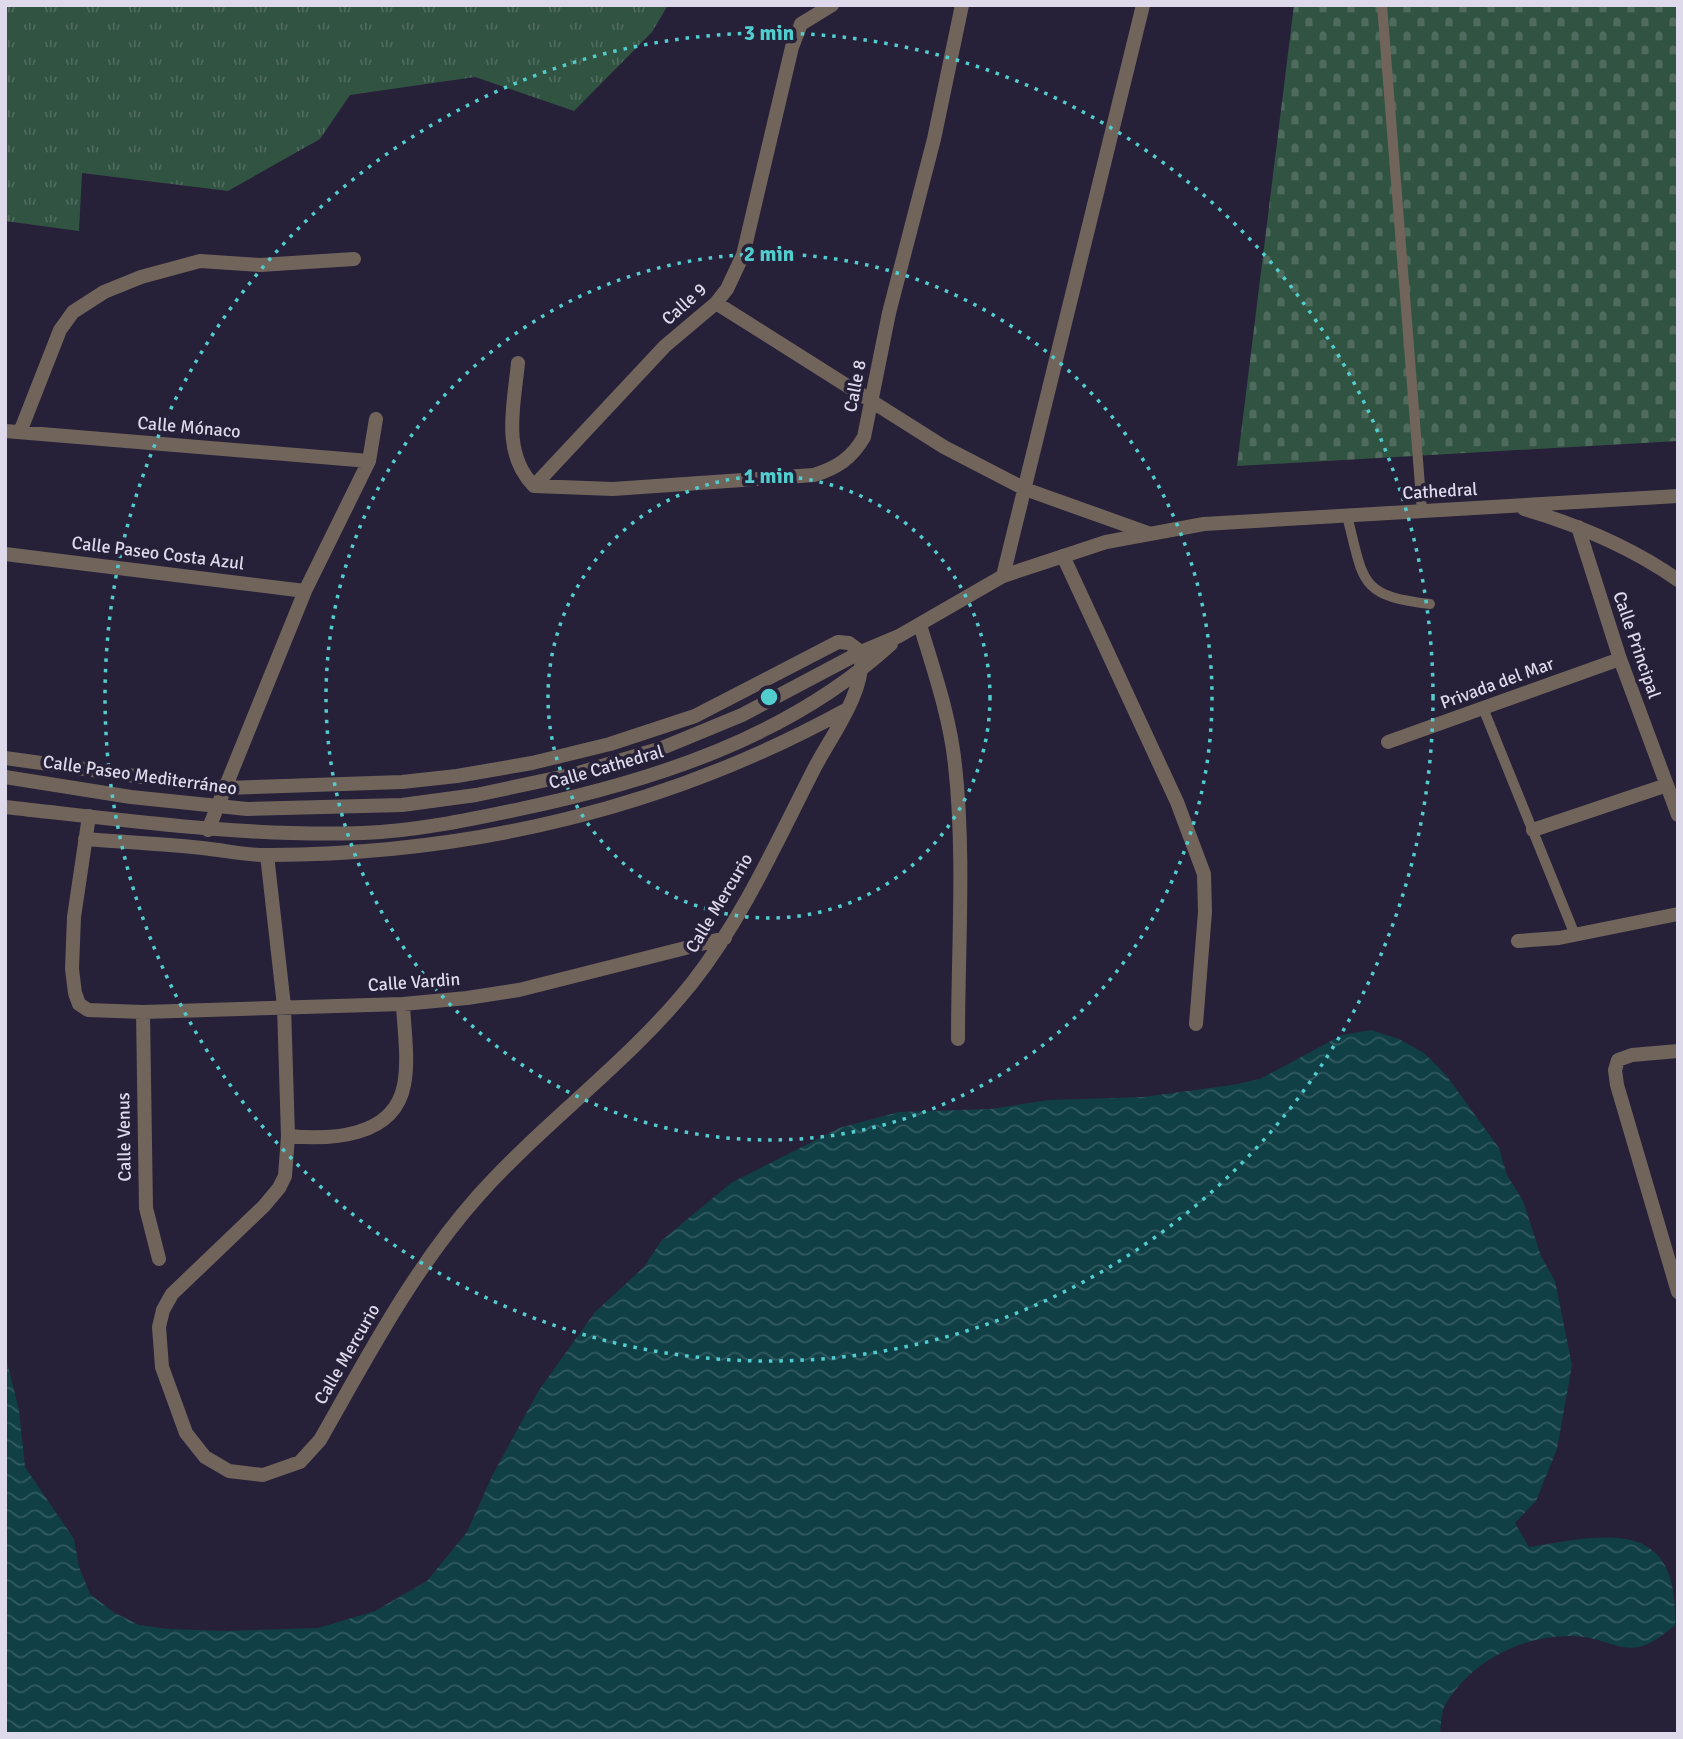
<svg xmlns="http://www.w3.org/2000/svg" width="1683" height="1739" viewBox="0 0 1683 1739" font-family="Signika,sans-serif">
	<defs>
		<pattern id="grass-tufts" width="24" height="20" patternUnits="userSpaceOnUse" patternTransform="scale(1.75)"><rect width="24" height="20" fill="#315342"/><path d="M3 7l-1-3M5 7V3M7 7l1-3M15 17l-1-3M17 17v-4M19 17l1-3" fill="none" stroke="#4e6b5d"/></pattern>
		<pattern id="cemetery-stones" width="16" height="16" patternUnits="userSpaceOnUse" patternTransform="scale(1.75)"><rect width="16" height="16" fill="#315342"/><path d="M2 7V4a2 2 0 0 1 4 0v3zM10 15v-3a2 2 0 0 1 4 0v3z" fill="#4e6b5d"/></pattern>
		<pattern id="water-waves" width="16" height="10" patternUnits="userSpaceOnUse" patternTransform="scale(1.75)"><rect width="16" height="10" fill="#103f46"/><path d="M0 5q4-4 8 0t8 0" fill="none" stroke="#325a61"/></pattern>
	</defs>
	<rect width="100%" height="100%" fill="#272039"/>
	<path fill="url(#grass-tufts)" d="M5 5H668L652 32 574 111 475 77 350 95 320 139 228 191 82 173 79 231 5 221Z"/>
	<path fill="url(#cemetery-stones)" d="M1294 5H1678V441L1237 466Z"/>
	<path fill="url(#water-waves)" d="M1371 1030 1399 1039 1424 1053 1446 1075 1499 1148 1507 1175 1523 1201 1541 1256 1555 1281 1572 1365 1557 1449 1536 1501 1515 1523 1529 1547C1606 1535 1679 1516 1675 1625 1624 1670 1618 1634 1565 1636 1516 1638 1468 1664 1444 1707 1441 1715 1441 1726 1440 1734H5V1354L19 1410 25 1467 74 1539 79 1567 90 1594 113 1612 139 1625 168 1629 227 1631 318 1628 375 1611 427 1581 467 1532 493 1474 539 1390 595 1312 644 1267 661 1241 731 1183 839 1128 899 1112 990 1109 1048 1100 1143 1097 1232 1085 1260 1079 1342 1035Z"/>
	<g fill="none" stroke-linecap="round" stroke-linejoin="round">
		<path stroke="#71655b" stroke-width="10" d="M1382 5 1422 511
			M1347 516C1364 581 1358 596 1430 604
			M1483 708 1575 935"/>
		<path stroke="#71655b" stroke-width="14" d="M716 303 944 447 1025 489 1148 533
			M518 363C514 405 501 453 534 486
			M5 431 369 461
			M20 432 60 330 73 312 104 292 141 277 200 261 260 265 354 259
			M534 486 613 489 814 475C837 468 852 458 864 437L889 313 934 139 962 5
			M534 486 665 346 716 303 727 289 743 255 792 47 801 24 832 5
			M1578 527 1620 659 1678 815
			M5 554 305 591
			M1063 556 1177 802 1204 874 1205 912 1196 1024
			M1003 576 1143 5
			M920 625C934 671 950 717 955 765 965 855 958 948 958 1039
			M1388 742 1620 659
			M5 758 223 788 402 782 457 776 532 763 610 744 695 716 838 642 849 643 861 652C866 691 833 733 815 767 777 841 743 918 692 983 629 1062 545 1121 478 1196 413 1269 368 1356 320 1440L300 1462 263 1475 229 1471 205 1457 186 1433 162 1367 159 1327 163 1310 172 1294 264 1206 279 1188 285 1176 288 1136 284 1006 267 855
			M89 816 74 917 72 969 75 993 79 1004 88 1010 143 1012 403 1004 467 998 519 990 725 938
			M208 830 305 591 369 461 376 419
			M1533 830 1667 785
			M85 839C124 842 163 844 202 848 224 850 247 856 270 855 472 854 667 808 844 711
			M1518 941 1559 938 1678 914
			M143 1012 146 1208 159 1259
			M1678 1051 1632 1055 1618 1060 1615 1070 1617 1085 1678 1292
			M288 1136C330 1140 394 1138 404 1085 409 1059 404 1030 403 1004"/>
		<path stroke="#71655b" stroke-width="14" d="M1524 509C1578 525 1631 547 1678 580
			M5 777 131 797 247 809 402 805 476 795 575 774 662 748 742 715 861 652 899 636 1003 576 1106 542 1204 524 1678 496
			M5 807C124 820 243 837 363 833 415 831 468 820 520 809 653 781 788 738 891 644"/>
	</g>
	<g fill="none" stroke="#52cdcd" stroke-width="3.5" stroke-dasharray="3.5 7">
		<circle cx="769" cy="697" r="221"/>
		<circle cx="769" cy="697" r="443"/>
		<circle cx="769" cy="697" r="664"/>
	</g>
	<g text-anchor="middle" dominant-baseline="central" stroke-width="7" stroke-linejoin="round" paint-order="stroke">
		<g font-size="18" fill="#dedaeb" stroke="#272039">
			<text transform="translate(684 304) rotate(-42)">Calle 9</text>
			<text transform="translate(855 386) rotate(-79)">Calle 8</text>
			<text transform="translate(189 427) rotate(5)">Calle Mónaco</text>
			<text transform="translate(1440 491) rotate(-3)">Cathedral</text>
			<text transform="translate(158 553) rotate(7)">Calle Paseo Costa Azul</text>
			<text transform="translate(1637 645) rotate(71)">Calle Principal</text>
			<text transform="translate(1497 683) rotate(-20)">Privada del Mar</text>
			<text transform="translate(606 767) rotate(-16)">Calle Cathedral</text>
			<text transform="translate(140 775) rotate(8)">Calle Paseo Mediterráneo</text>
			<text transform="translate(719 903) rotate(-59)">Calle Mercurio</text>
			<text transform="translate(414 982) rotate(-4)">Calle Vardin</text>
			<text transform="translate(124 1137) rotate(-91)">Calle Venus</text>
			<text transform="translate(347 1354) rotate(-60)">Calle Mercurio</text>
		</g>
	</g>
	<circle cx="769" cy="697" r="10" fill="#52cdcd" stroke="#272039" stroke-width="3.5"/>
	<g font-size="21" text-anchor="middle" font-weight="bold" fill="#52cdcd" stroke="#272039" stroke-width="7" stroke-linejoin="round" paint-order="stroke">
		<text x="769" y="40">3 min</text>
		<text x="769" y="261">2 min</text>
		<text x="769" y="483">1 min</text>
	</g>
	<rect width="1683" height="1739" fill="none" stroke="#dedaeb" stroke-width="14"/>
</svg>
